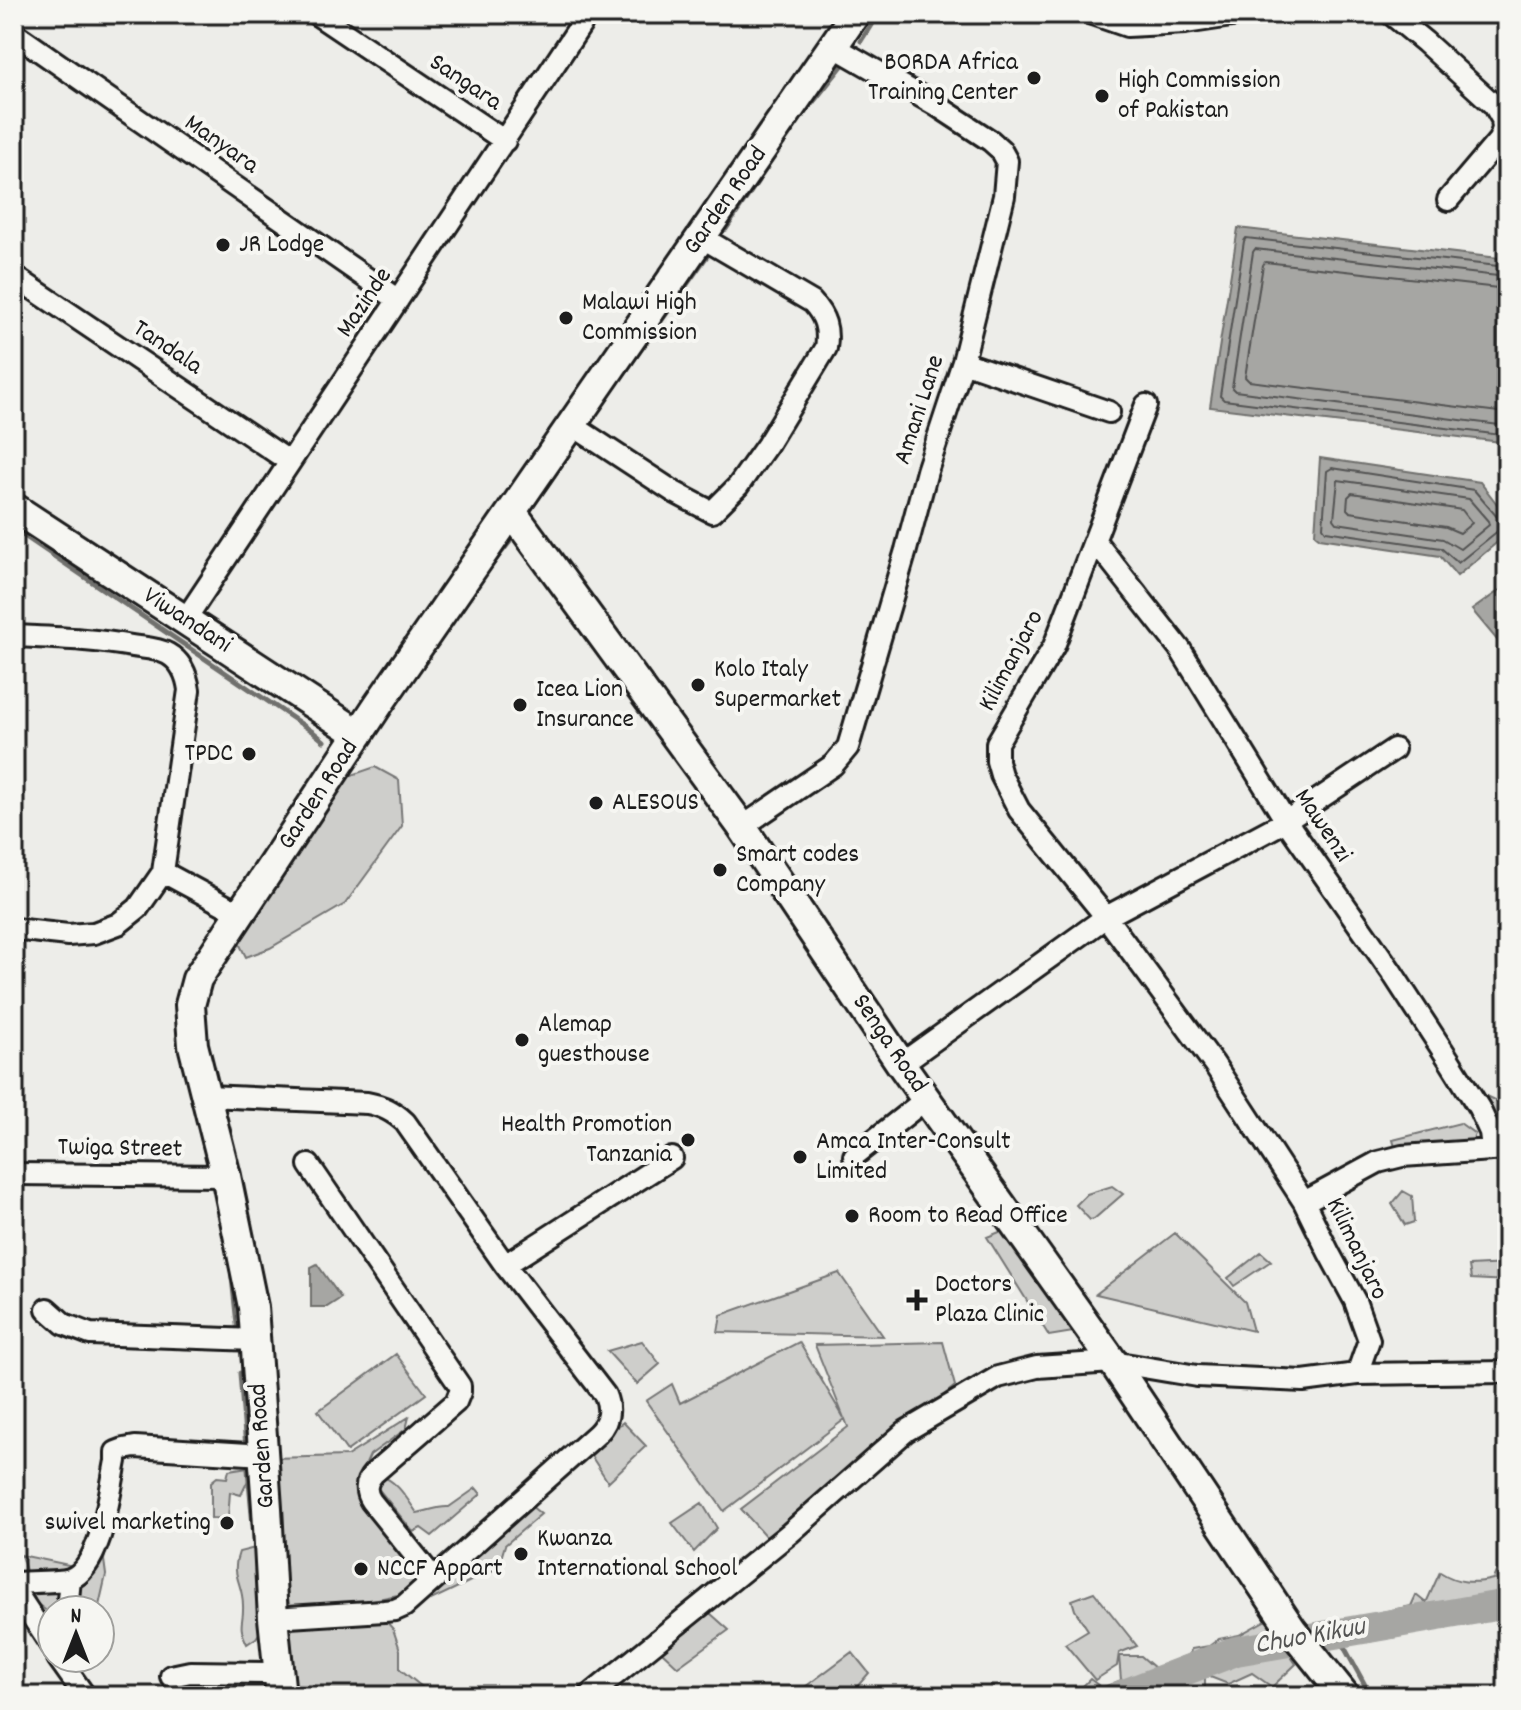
<svg xmlns="http://www.w3.org/2000/svg" width="1521" height="1710" viewBox="0 0 1521 1710" font-family="Dekko,sans-serif">
	<rect width="100%" height="100%" fill="#edede9"/>
	<filter id="ink" filterUnits="userSpaceOnUse"><feTurbulence type="fractalNoise" baseFrequency=".0125" numOctaves="2"/><feDisplacementMap in="SourceGraphic" scale="16" xChannelSelector="R" yChannelSelector="G"/><feConvolveMatrix kernelMatrix="1 2 1 2 8 2 1 2 1" color-interpolation-filters="sRGB"/></filter>
	<g filter="url(#ink)">
		<path fill="#cececb" stroke="#757574" stroke-width="2" d="M375 767 399 780 402 826 345 904 270 948 246 957 237 939 346 777Z
			M1473 1090 1507 1106V1138H1501Z
			M1460 1123 1475 1134 1470 1149 1397 1154 1393 1140Z
			M1112 1186 1123 1194 1094 1219 1090 1220 1076 1205 1087 1194Z
			M1403 1191 1412 1196 1414 1222 1405 1225 1392 1204Z
			M1007 1229 1073 1332 1049 1336 987 1237Z
			M1175 1233 1245 1302 1253 1331 1096 1294Z
			M1261 1252 1271 1261 1234 1286 1228 1278Z
			M1507 1264V1281L1471 1279 1469 1266Z
			M839 1273 883 1336 718 1332 721 1315Z
			M642 1341 660 1364 637 1384 607 1351Z
			M799 1342 844 1418 815 1345 943 1342 955 1386 768 1539 741 1509 848 1427 845 1419 724 1511 646 1401 672 1384 680 1403Z
			M396 1354 426 1394 347 1451 318 1411Z
			M409 1417 406 1429 370 1455 355 1488 418 1580 403 1594 357 1603 378 1612 393 1629 400 1650V1669L433 1696H282L284 1621 308 1608 289 1606 272 1458 347 1456Z
			M623 1422 646 1446 608 1482 588 1451Z
			M248 1467 252 1472 241 1495 230 1492 228 1519 211 1518V1482L217 1477 227 1478 229 1470Z
			M380 1476C397 1480 407 1499 417 1513 429 1511 438 1506 449 1507L476 1488 481 1494 432 1536 421 1528 413 1532 376 1486Z
			M526 1502 541 1514 505 1545 498 1568 431 1600 426 1593Z
			M702 1503 717 1528 694 1552 672 1523Z
			M110 1533 104 1560 106 1575 98 1610H52V1615L36 1603 21 1555 83 1568Z
			M255 1548 267 1622 256 1638 247 1644C237 1623 244 1624 243 1605 243 1583 230 1575 239 1552Z
			M1440 1572C1457 1583 1473 1584 1493 1579L1496 1572H1507V1615H1474L1449 1625 1368 1642 1362 1621 1382 1612 1411 1606 1416 1595 1426 1603Z
			M1094 1592 1137 1646 1119 1653 1117 1666 1095 1680 1065 1644 1088 1630 1075 1610 1072 1600Z
			M710 1613 729 1630 678 1667 662 1652Z
			M1266 1620 1296 1664 1272 1687 1252 1673 1228 1684 1205 1675V1696H1194L1182 1684 1160 1690 1158 1696H1073L1090 1679 1102 1688 1121 1680 1119 1656H1141L1155 1668 1190 1654 1191 1649 1209 1646 1219 1639 1239 1635Z
			M852 1652 869 1673 849 1696H793Z"/>
		<path fill="#a6a6a3" stroke="#6f6f6d" stroke-width="2" d="M1238 228 1507 259V447L1501 442 1210 407Z
			M1320 458 1480 482 1507 517V534L1457 576 1440 556 1320 538 1315 534Z
			M1507 585V652L1472 610Z
			M317 1264 341 1298 327 1307H311V1267Z"/>
		<g fill="none" stroke-linecap="round" stroke-linejoin="round">
			<path stroke="#535352" stroke-width="2" d="M1507 267 1246 238 1244 241 1220 396 1224 400 1501 435 1507 437
				M1507 277 1255 249 1253 252 1232 388 1235 391 1507 426
				M1507 289 1265 262 1263 265 1245 377 1249 381 1507 413
				M1338 480 1469 499 1488 521 1489 525 1460 549 1443 539 1337 523 1334 519Z
				M1352 493 1462 510 1472 523 1460 533 1446 527 1350 512 1347 509 1348 497Z
				M1507 521 1505 522 1498 518 1474 490 1332 468 1327 471 1323 527 1326 531 1441 548 1458 563 1499 530 1505 527 1507 528"/>
			<path stroke="#6f6f6d" stroke-width="5" d="M861 41 878 14
				M795 125 842 66
				M726 229 785 140
				M592 419 707 256
				M528 513 579 439
				M14 529 313 732 324 741
				M488 570 512 539
				M177 1038 180 1050
				M231 1268 238 1333
				M240 1373 246 1448
				M247 1458 255 1548
				M1337 1634 1371 1696"/>
			<path stroke="#a6a6a3" stroke-width="30" d="M1119 1696 1236 1651 1507 1604"/>
			<defs>
				<path id="street" d="M316 14 505 141
					M1092 14 1127 26 1185 23 1245 14
					M1391 14 1425 42 1494 105 1502 119 1503 129 1499 140 1448 200
					M14 33 398 300
					M14 276 290 462
					M963 362 1109 412
					M1146 405 1054 646 997 743V761L1001 775 1019 810 1106 917 1214 1064 1304 1202 1329 1253 1355 1301 1369 1340 1357 1374
					M572 425 674 492 712 512 738 486 767 445 826 348C829 329 825 316 812 302L701 237
					M1095 541 1180 649 1286 821 1391 971 1449 1060 1479 1108 1490 1132 1492 1148
					M185 620 588 14
					M14 636C53 638 93 639 132 646 144 648 157 648 168 654 182 662 187 675 189 690L163 872 138 908 118 924 94 933 68 935 14 929
					M742 827 833 765 848 747 906 550 927 471 963 362 1004 196 1007 161 1001 150 991 141 936 105 833 46
					M163 872 241 914
					M901 1064 1106 917 1286 821 1394 749
					M207 1096 367 1103C383 1106 393 1111 405 1122L505 1265 605 1395C611 1410 609 1422 597 1434L404 1606 395 1610 384 1611 273 1618
					M854 1156 926 1099
					M309 1165 460 1386V1392L456 1402 373 1474C365 1483 365 1492 371 1501L434 1579
					M14 1174 226 1176
					M1304 1202 1378 1162 1402 1156 1507 1149
					M505 1265 672 1158
					M47 1309 64 1324 90 1334 255 1340
					M14 1583C25 1582 62 1582 70 1579 102 1567 110 1490 116 1461V1452L124 1449 135 1447 264 1455
					M14 1589 52 1647
					M67 1610 70 1579
					M58 1658 85 1696
					M171 1676 190 1672 268 1673 278 1672
					M589 1696 790 1533 906 1431 998 1377 1037 1367 1113 1362 1197 1376 1303 1381 1357 1374 1507 1372"/>
				<path id="secondary" d="M14 508 359 734
					M512 512 742 827 901 1064 1113 1362 1292 1630 1345 1696
					M281 1696 273 1618 267 1508 253 1307 226 1176 193 1045 190 1005 197 979 378 705 855 14"/>
			</defs>
			<use href="#street" stroke="#1c1c1c" stroke-width="26"/>
			<use href="#secondary" stroke="#1c1c1c" stroke-width="34"/>
			<use href="#street" stroke="#f6f6f2" stroke-width="20"/>
			<use href="#secondary" stroke="#f6f6f2" stroke-width="28"/>
		</g>
	</g>
	<g fill="#1c1c1c" stroke="#f6f6f2" stroke-width="3">
		<circle cx="1034" cy="78" r="8"/>
		<circle cx="1102" cy="96" r="8"/>
		<circle cx="223" cy="245" r="8"/>
		<circle cx="566" cy="318" r="8"/>
		<circle cx="698" cy="685" r="8"/>
		<circle cx="520" cy="705" r="8"/>
		<circle cx="249" cy="754" r="8"/>
		<circle cx="596" cy="803" r="8"/>
		<circle cx="720" cy="870" r="8"/>
		<circle cx="522" cy="1040" r="8"/>
		<circle cx="688" cy="1140" r="8"/>
		<circle cx="800" cy="1157" r="8"/>
		<circle cx="852" cy="1216" r="8"/>
		<path d="M913 1288h8v8h8v8h-8v8h-8v-8h-8v-8h8z"/>
		<circle cx="227" cy="1523" r="8"/>
		<circle cx="521" cy="1554" r="8"/>
		<circle cx="361" cy="1569" r="8"/>
	</g>
	<g text-anchor="middle" dominant-baseline="central" stroke-width="8" stroke-linejoin="round" paint-order="stroke">
		<g font-size="26" fill="#1c1c1c" stroke="#f6f6f2" text-anchor="start">
			<text x="1018" y="63" text-anchor="end">BORDA Africa<tspan x="1018" dy="30">Training Center</tspan></text>
			<text x="1118" y="81">High Commission<tspan x="1118" dy="30">of Pakistan</tspan></text>
			<text x="239" y="245">JR Lodge</text>
			<text x="582" y="303">Malawi High<tspan x="582" dy="30">Commission</tspan></text>
			<text x="714" y="670">Kolo Italy<tspan x="714" dy="30">Supermarket</tspan></text>
			<text x="536" y="690">Icea Lion<tspan x="536" dy="30">Insurance</tspan></text>
			<text x="233" y="754" text-anchor="end">TPDC</text>
			<text x="612" y="803">ALESOUS</text>
			<text x="736" y="855">Smart codes<tspan x="736" dy="30">Company</tspan></text>
			<text x="538" y="1025">Alemap<tspan x="538" dy="30">guesthouse</tspan></text>
			<text x="672" y="1125" text-anchor="end">Health Promotion<tspan x="672" dy="30">Tanzania</tspan></text>
			<text x="816" y="1142">Amca Inter-Consult<tspan x="816" dy="30">Limited</tspan></text>
			<text x="868" y="1216">Room to Read Office</text>
			<text x="935" y="1285">Doctors<tspan x="935" dy="30">Plaza Clinic</tspan></text>
			<text x="211" y="1523" text-anchor="end">swivel marketing</text>
			<text x="537" y="1539">Kwanza<tspan x="537" dy="30">International School</tspan></text>
			<text x="377" y="1569">NCCF Appart</text>
		</g>
		<g font-size="26" fill="#1c1c1c" stroke="#f6f6f2">
			<text transform="translate(465 83) rotate(34)">Sangara</text>
			<text transform="translate(221 145) rotate(35)">Manyara</text>
			<text transform="translate(726 201) rotate(-55)">Garden Road</text>
			<text transform="translate(365 303) rotate(-56)">Mazinde</text>
			<text transform="translate(167 348) rotate(34)">Tandala</text>
			<text transform="translate(920 410) rotate(-72)">Amani Lane</text>
			<text transform="translate(187 621) rotate(33)">Viwandani</text>
			<text transform="translate(1012 661) rotate(-62)">Kilimanjaro</text>
			<text transform="translate(319 795) rotate(-57)">Garden Road</text>
			<text transform="translate(1322 826) rotate(56)">Mawenzi</text>
			<text transform="translate(889 1044) rotate(56)">Senga Road</text>
			<text transform="translate(120 1149) rotate(1)">Twiga Street</text>
			<text transform="translate(1356 1249) rotate(64)">Kilimanjaro</text>
			<text transform="translate(263 1446) rotate(-94)">Garden Road</text>
		</g>
		<g font-size="28" font-style="italic" fill="#535352" stroke="#f6f6f2">
			<text transform="translate(1310 1638) rotate(-10)">Chuo Kikuu</text>
		</g>
	</g>
	<rect width="1521" height="1710" fill="none" stroke="#f6f6f2" stroke-width="48"/>
	<rect x="24" y="24" width="1473" height="1662" fill="none" stroke="#1c1c1c" stroke-width="3" filter="url(#ink)"/>
	<g transform="translate(76 1634)"><circle r="38" fill="#f6f6f2" stroke="#9f9f9c" stroke-width="2"/>
	<path d="M0-6L14 30L0 20L-14 30Z" fill="#1c1c1c"/>
	<text y="-12" font-size="22" font-weight="bold" text-anchor="middle" fill="#1c1c1c">N</text>
	</g>
</svg>
